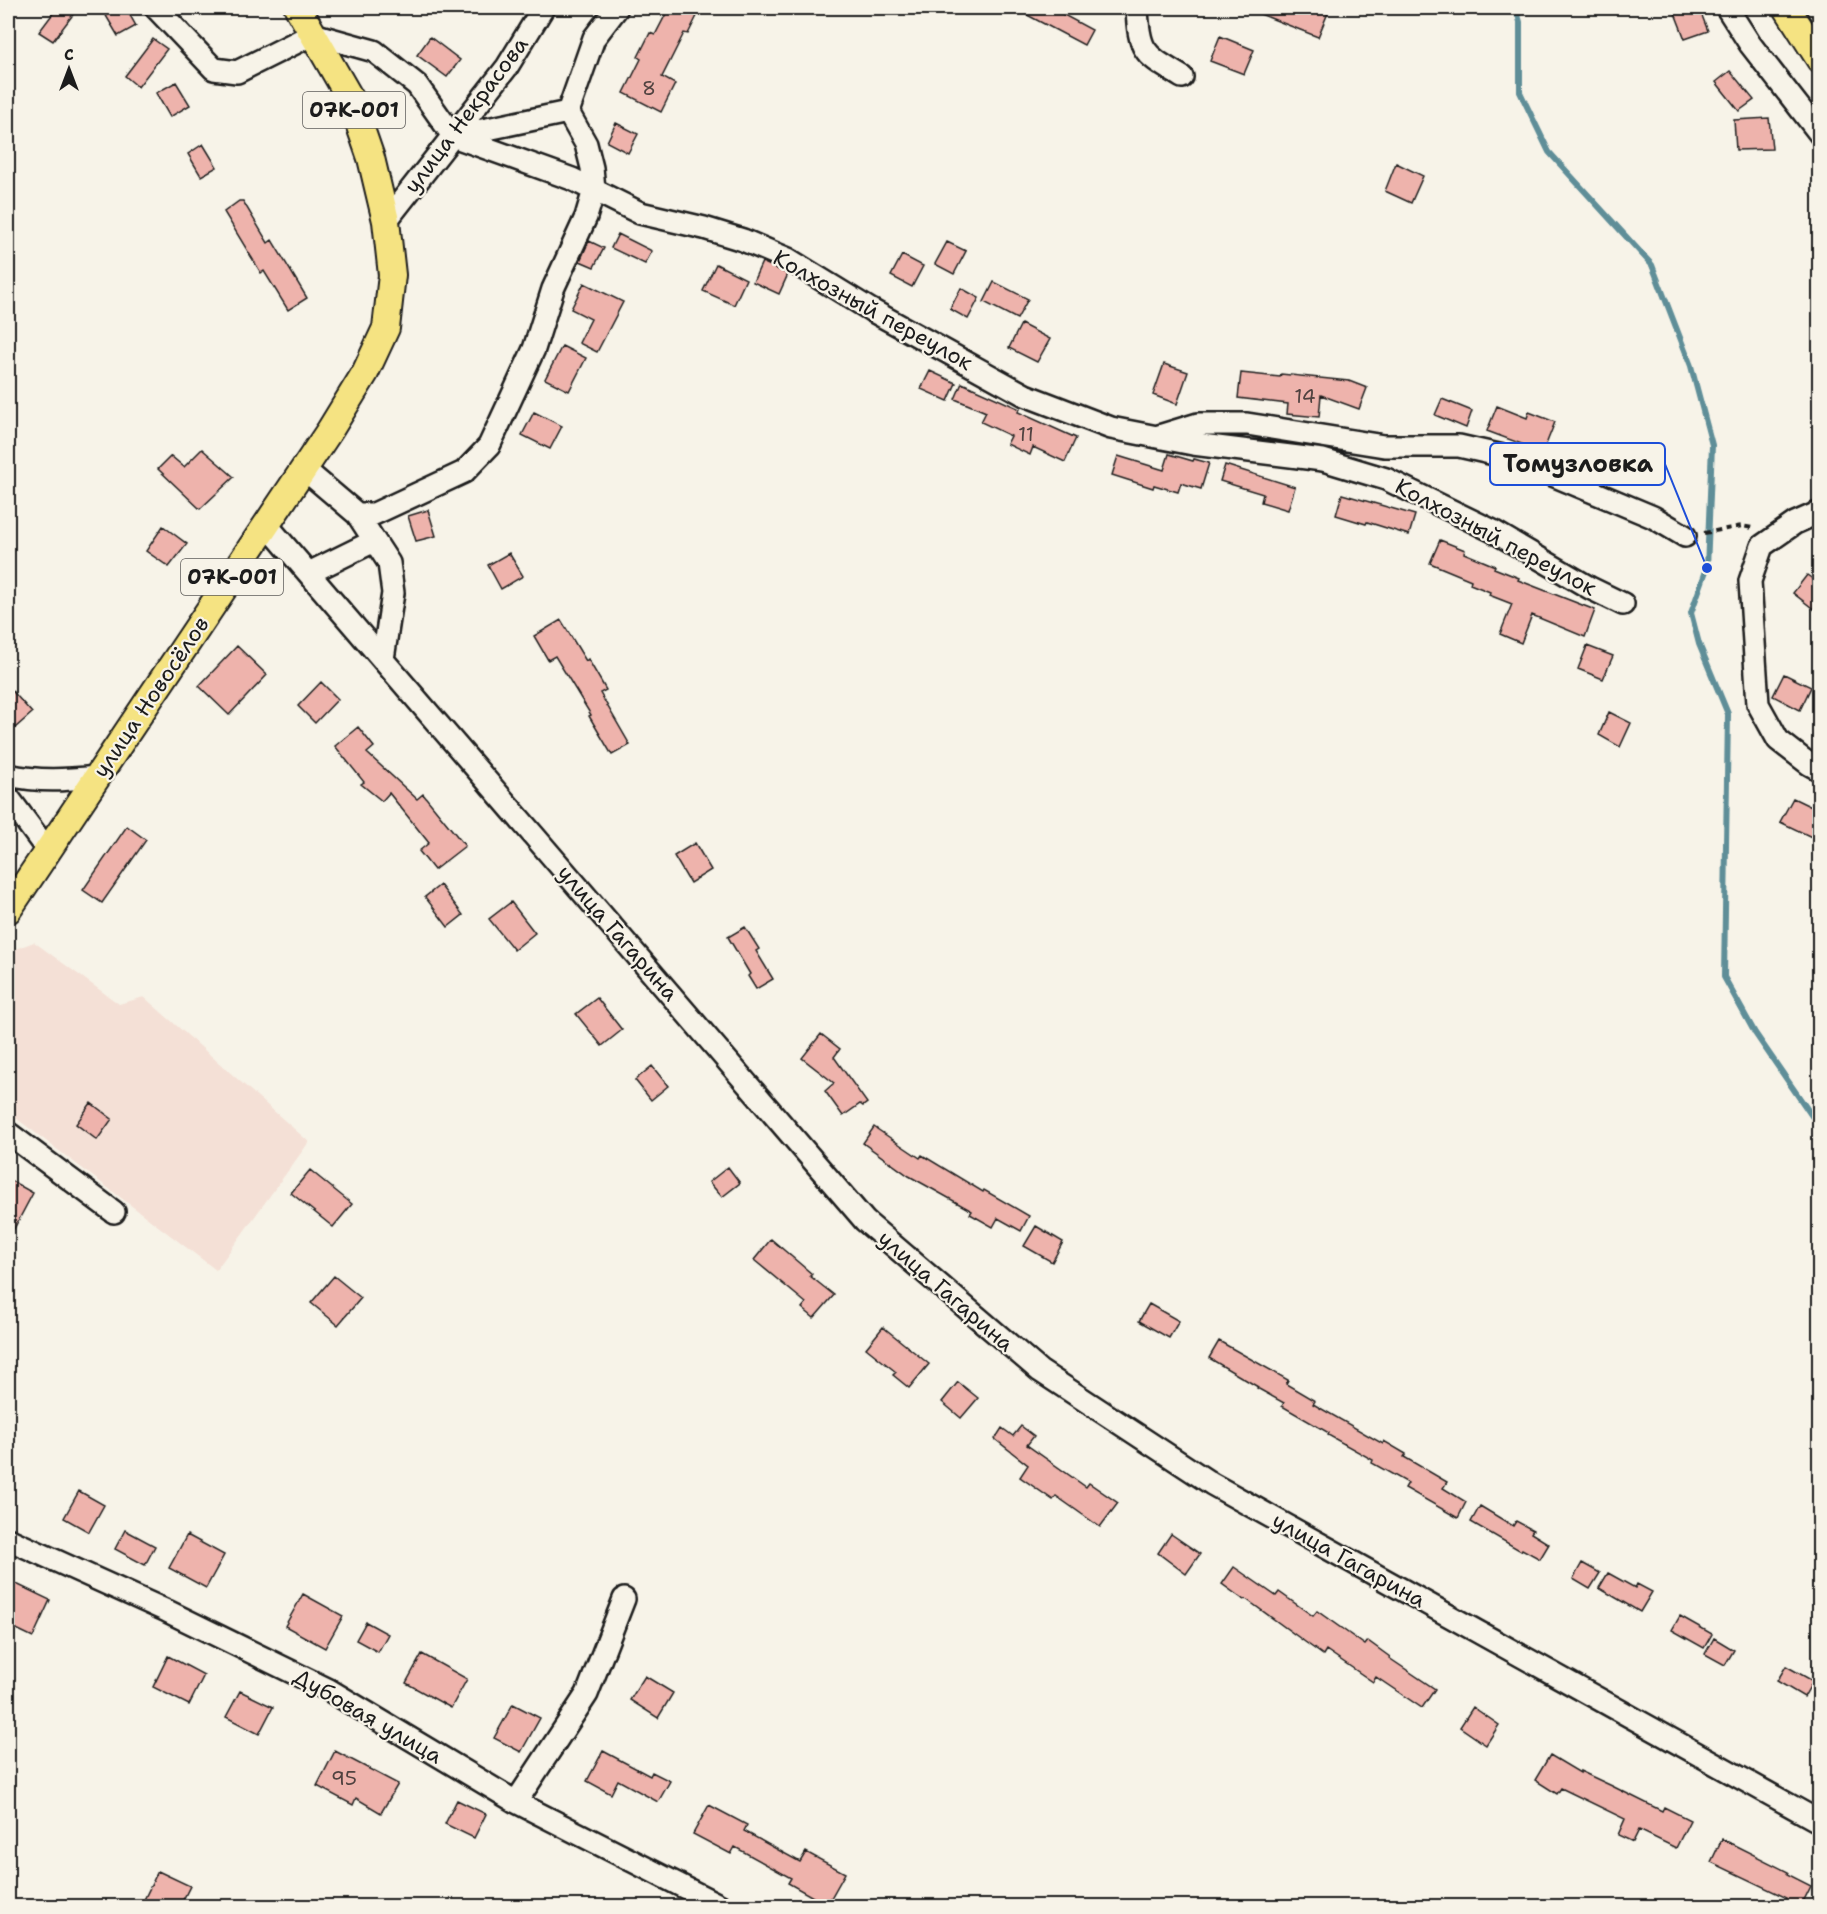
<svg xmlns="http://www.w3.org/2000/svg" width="1827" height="1914" viewBox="0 0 1827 1914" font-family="'Shantell Sans',sans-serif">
	<rect width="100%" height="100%" fill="#f7f3e8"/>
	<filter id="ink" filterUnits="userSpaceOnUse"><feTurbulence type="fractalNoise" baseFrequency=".0167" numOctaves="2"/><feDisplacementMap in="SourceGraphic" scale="12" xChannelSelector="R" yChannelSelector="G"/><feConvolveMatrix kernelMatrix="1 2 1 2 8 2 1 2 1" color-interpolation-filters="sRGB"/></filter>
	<g filter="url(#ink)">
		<path fill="#f4e0d6" d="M34 942 119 1004 144 997 309 1142 216 1270 8 1112V959L13 950Z"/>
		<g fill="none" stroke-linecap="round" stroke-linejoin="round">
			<path stroke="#5f8e98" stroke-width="6" d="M1516 8 1520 22V92L1549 152 1652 265 1691 366 1712 445 1707 568 1691 613 1699 644 1728 714 1724 977 1755 1033 1814 1119 1820 1122"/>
		</g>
		<path fill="#eeb3ac" stroke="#1c1c1c" stroke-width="1.5" d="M57 8H78L53 41 39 32Z
			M115 8H126L136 26 118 36 105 14Z
			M669 8H701L688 34 684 33 662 77 675 84 661 112 624 93 641 59 638 57 650 33 655 35Z
			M1014 8H1051L1092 30 1084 45Z
			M1245 8H1330L1318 37Z
			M1673 8H1699L1708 31 1685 39Z
			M1220 36 1254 50 1244 74 1210 61Z
			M430 37 460 60 447 77 417 55Z
			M153 39 167 49 138 87 125 76Z
			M1730 71 1754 100 1739 111 1716 82Z
			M176 82 190 105 170 117 156 93Z
			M1769 118 1772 149 1736 150 1734 120Z
			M616 123 638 134 628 153 607 142Z
			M203 144 217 167 201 176 188 154Z
			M1396 163 1423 176 1411 203 1385 191Z
			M239 201H243L268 243 272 240 307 298 288 310 264 271 261 273 224 212Z
			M618 234 652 251 645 264 611 248Z
			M589 241 604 248 594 267 580 261Z
			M947 242 966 251 954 274 935 264Z
			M902 255 923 266 912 287 891 276Z
			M762 262 788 274 779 294 753 282Z
			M716 264 746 279 734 305 703 291Z
			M994 282 1028 299 1017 319 984 302Z
			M584 283 623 302 597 352 579 343 591 319 571 309Z
			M961 288 979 298 968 319 950 309Z
			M1021 324 1050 339 1037 362 1009 348Z
			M562 346 586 358 569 391 545 379Z
			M1164 364 1188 372 1177 404 1153 395Z
			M930 371 956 383 948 401 921 389Z
			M1241 373 1280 377 1281 374 1349 381 1367 388 1359 409 1321 395 1319 417 1287 414 1288 404 1238 398Z
			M962 383 1020 409 1018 412 1076 438 1065 462 1033 447 1030 455 1007 444 1011 436 981 422 986 412 955 399Z
			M1442 399 1472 411 1466 428 1435 415Z
			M1497 406 1527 418 1529 412 1555 422 1543 452 1487 431Z
			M534 412 562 426 550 449 522 435Z
			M202 449 234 477 200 509 158 469 171 456 184 467Z
			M1169 454 1193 461 1194 459 1209 463 1201 489 1181 483 1178 492 1154 485 1153 488 1112 475 1118 456 1164 470Z
			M1225 465 1295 487 1288 510 1261 502 1263 494 1220 481Z
			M1342 494 1415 515 1409 535 1367 522 1366 524 1336 515Z
			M428 510 436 536 416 541 408 516Z
			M163 526 187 544 169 567 146 551Z
			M1440 540 1465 550 1464 553 1495 566 1494 568 1519 578 1518 580 1595 610 1585 637 1532 615 1521 643 1500 634 1512 604 1489 595 1490 592 1470 584 1471 580 1430 563Z
			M509 553 523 576 501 589 488 565Z
			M1807 575 1820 584V614L1793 593Z
			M561 620 586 661 588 659 606 690 600 693 630 745 612 755 589 716 591 715 555 656 548 660 534 636Z
			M237 646 267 675 229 715 199 686Z
			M1587 646 1613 656 1603 679 1578 669Z
			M1784 674 1811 687 1800 710 1773 696Z
			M321 682 338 699 315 723 298 706Z
			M8 686 32 713 8 734Z
			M1609 712 1631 723 1620 747 1599 735Z
			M358 727 374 747 367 753 417 799 423 794 465 846 434 870 419 851 429 843 389 793 382 801 361 784 364 782 335 746Z
			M1793 798 1820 811V841L1780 822Z
			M127 826 146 840 102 903 83 890Z
			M695 843 711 870 690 883 674 856Z
			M440 885 463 915 448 927 425 897Z
			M511 902 535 933 514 950 489 919Z
			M745 927 759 949 756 951 773 979 756 989 748 976 750 974 728 937Z
			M597 998 622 1030 602 1046 576 1014Z
			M821 1034 840 1049 834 1057 867 1103 863 1106 860 1104 843 1116 825 1091 834 1083 802 1058Z
			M652 1066 668 1086 651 1100 635 1080Z
			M91 1103 112 1119 97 1140 76 1124Z
			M874 1127 920 1158 922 1155 983 1192 984 1190 1029 1216 1021 1231 998 1218 993 1227 970 1214 972 1211 909 1176 863 1143Z
			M728 1167 740 1183 722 1197 709 1182Z
			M310 1170 352 1204 333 1227 291 1193Z
			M8 1179 33 1193 8 1240Z
			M1036 1226 1063 1242 1052 1262 1024 1246Z
			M771 1239 812 1274 810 1276 834 1295 814 1318 802 1308 806 1303 754 1260Z
			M334 1276 361 1298 338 1325 311 1303Z
			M1149 1304 1179 1321 1169 1338 1139 1321Z
			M883 1327 929 1364 909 1388 893 1375 896 1372 866 1348Z
			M1219 1341 1288 1380 1286 1384 1315 1401 1313 1404 1383 1444 1384 1441 1406 1454 1404 1457 1447 1482 1443 1488 1466 1502 1458 1518 1405 1488 1408 1483 1372 1463 1373 1460 1328 1435 1329 1433 1282 1406 1284 1403 1257 1388 1258 1387 1209 1358Z
			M958 1382 978 1398 961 1418 942 1402Z
			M1021 1426 1034 1436 1027 1445 1086 1487 1089 1483 1118 1503 1100 1527 1056 1496 1053 1500 1020 1477 1028 1465 995 1439 1002 1428 1013 1436Z
			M79 1491 104 1505 89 1532 64 1518Z
			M1480 1506 1513 1526 1516 1521 1533 1530 1531 1533 1549 1544 1540 1559 1522 1549 1521 1551 1471 1522Z
			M125 1530 155 1546 145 1565 115 1549Z
			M1171 1534 1200 1554 1186 1574 1158 1553Z
			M187 1535 224 1555 206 1588 169 1568Z
			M1582 1563 1600 1573 1590 1589 1573 1579Z
			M1234 1567 1276 1596 1279 1592 1313 1616 1317 1611 1365 1645 1368 1641 1390 1657 1389 1658 1435 1689 1422 1708 1376 1677 1373 1682 1326 1650 1323 1655 1246 1599 1244 1600 1222 1584Z
			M1608 1573 1635 1588 1637 1584 1652 1592 1640 1612 1599 1588Z
			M8 1580 50 1600 33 1637 8 1625Z
			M303 1594 343 1616 325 1648 285 1626Z
			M1680 1616 1712 1634 1704 1648 1672 1630Z
			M366 1622 388 1634 378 1652 356 1640Z
			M1714 1638 1734 1650 1725 1665 1705 1654Z
			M422 1654 467 1679 451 1708 406 1683Z
			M168 1656 204 1675 189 1705 153 1687Z
			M1786 1666 1813 1681 1804 1697 1777 1681Z
			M645 1676 673 1693 658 1718 630 1700Z
			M240 1691 273 1707 259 1734 226 1717Z
			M513 1704 540 1718 521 1752 494 1738Z
			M1473 1707 1499 1725 1486 1745 1460 1727Z
			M335 1751 398 1784 381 1813 356 1798 353 1805 317 1786Z
			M603 1751 650 1776 652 1772 670 1781 658 1802 618 1780 611 1794 587 1781Z
			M1550 1755 1580 1773V1771L1612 1786 1662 1811 1664 1807 1690 1820 1676 1848 1639 1830 1633 1842 1618 1835 1625 1819 1561 1788 1557 1794 1535 1780Z
			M457 1800 486 1814 474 1838 445 1824Z
			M709 1805 747 1825 744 1831 800 1862 806 1852 845 1873 827 1905 788 1883 791 1878 735 1847 731 1854 693 1834Z
			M1722 1839 1788 1872 1787 1874 1811 1886 1801 1906H1783L1787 1898 1711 1862Z
			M158 1871 190 1886 180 1906H141Z"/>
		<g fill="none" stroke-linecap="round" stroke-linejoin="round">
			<defs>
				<path id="minor" d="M156 8 214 69 237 72 313 34 374 51 417 85 453 136
					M1137 8C1139 54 1145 54 1182 77
					M1727 8 1750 44 1820 134
					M453 136 572 179 640 213 704 228 743 240 788 259 871 310 1025 395 1111 428 1193 444 1323 460 1386 479 1493 531 1590 588 1623 604
					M454 136 568 112 594 38 617 8
					M386 221 507 67 543 8
					M1159 436 1198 424H1247L1384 446H1459L1512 458 1653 517 1685 536
					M304 469 357 514H374L464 472 489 446 534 349 553 289 586 217 594 190 592 168 586 144 568 112
					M1820 512 1795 523 1762 546 1750 581 1758 704 1778 740 1809 764 1820 770
					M357 514 389 563 393 593 383 659
					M267 525 865 1221 1040 1371 1212 1484 1820 1822
					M309 573 374 541
					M8 775C39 782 66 780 97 777
					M8 797 48 851
					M8 1133 114 1212
					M8 1539 167 1611 329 1690 516 1802 721 1906
					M516 1802 587 1694 624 1599"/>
				<path id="major" d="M1787 8 1820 60
					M8 910 330 430 365 373 386 328 392 275 386 221 371 158 351 100 298 8"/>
			</defs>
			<use href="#minor" stroke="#1c1c1c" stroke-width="26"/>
			<use href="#major" stroke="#1c1c1c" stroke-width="30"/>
			<path stroke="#1c1c1c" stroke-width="4" stroke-dasharray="6 4.5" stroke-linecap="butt" d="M1704 533 1742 526 1752 528"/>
			<use href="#minor" stroke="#f7f3e8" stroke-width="21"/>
			<use href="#major" stroke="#f5e382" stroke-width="26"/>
		</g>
	</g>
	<g text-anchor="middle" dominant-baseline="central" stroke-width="4.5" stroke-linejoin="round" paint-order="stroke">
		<g font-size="20" fill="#504240">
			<text x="649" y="88">8</text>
			<text x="1305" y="396">14</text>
			<text x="1026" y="434">11</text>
			<text x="344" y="1778">95</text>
		</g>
		<g fill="#f7f3e8" stroke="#5e5c59" stroke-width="1.5">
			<rect x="303" y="92" width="102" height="36" rx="4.5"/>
			<rect x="181" y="559" width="102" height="36" rx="4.5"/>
		</g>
		<g font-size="21" font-weight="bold" fill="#1c1c1c">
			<text x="354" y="110">07К-001</text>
			<text x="232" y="577">07К-001</text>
		</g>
		<g font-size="22" fill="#1c1c1c" stroke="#f7f3e8">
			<text transform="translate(466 115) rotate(-53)">улица Некрасова</text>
			<text transform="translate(873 310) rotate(29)">Колхозный переулок</text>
			<text transform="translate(1496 537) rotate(28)">Колхозный переулок</text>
			<text transform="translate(151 697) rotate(-56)">улица Новосёлов</text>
			<text transform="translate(618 933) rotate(49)">улица Гагарина</text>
			<text transform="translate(946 1291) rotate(41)">улица Гагарина</text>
			<text transform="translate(1349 1560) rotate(29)">улица Гагарина</text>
			<text transform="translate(368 1716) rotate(30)">Дубовая улица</text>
		</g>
	</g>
	<path fill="none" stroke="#1d4ed8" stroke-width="2" d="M1707 568L1665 464"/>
	<circle fill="#1d4ed8" stroke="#f7f3e8" stroke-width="2" cx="1707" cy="568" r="6"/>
	<rect fill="#f7f3e8" stroke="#1d4ed8" stroke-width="2" x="1490" y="443" width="175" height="42" rx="6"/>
	<g font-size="24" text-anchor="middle" font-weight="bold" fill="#1c1c1c">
		<text x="1578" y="472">Томузловка</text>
	</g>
	<rect width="1827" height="1914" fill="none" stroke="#f7f3e8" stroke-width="30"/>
	<rect x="15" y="15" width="1797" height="1884" fill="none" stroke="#1c1c1c" stroke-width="2" filter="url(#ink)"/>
	<g transform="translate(69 69)" stroke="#f7f3e8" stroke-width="4.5" paint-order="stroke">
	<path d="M0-4.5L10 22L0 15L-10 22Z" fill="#1c1c1c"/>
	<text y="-9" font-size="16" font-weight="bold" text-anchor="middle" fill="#1c1c1c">С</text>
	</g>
</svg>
